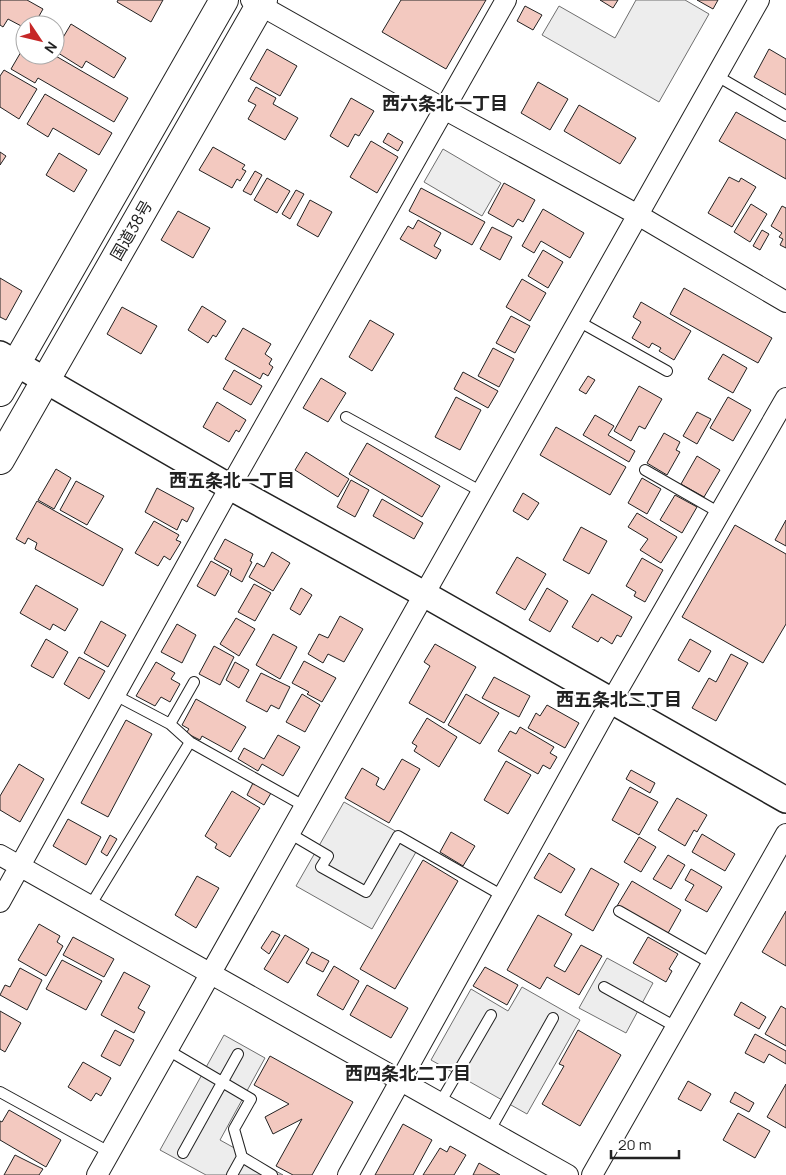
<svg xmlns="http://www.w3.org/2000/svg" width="786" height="1175" viewBox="0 0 786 1175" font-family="Manrope,'Noto Sans JP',sans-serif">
	<rect width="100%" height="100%" fill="#fff"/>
	<path fill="#ededed" stroke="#6f6f6f" d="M636 0H685L709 14 659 102 542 35 559 6 615 38Z
		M443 149 501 183 482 216 424 182Z
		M344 802 420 845 372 929 296 886Z
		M607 958 653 983 626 1033 579 1008Z
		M522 987 580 1020 527 1114 431 1060 471 989 508 1011Z
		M224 1035 265 1058 220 1140 283 1175H206L160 1150Z"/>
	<path fill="#f3c9c0" stroke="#222" d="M0 0H27L43 9 34 25H25V28L8 19 3 27 0 25Z
		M118 0H163L151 22 117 2Z
		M401 0H486L446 69 382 32Z
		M600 0H618L613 8Z
		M697 0H718L713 9Z
		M525 6 542 15 533 30 517 21Z
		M71 24 126 58 114 78 86 61 82 68 55 51Z
		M25 45V55H54L128 98 114 122 38 78 35 83 11 69Z
		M267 49 297 66 280 96 250 79Z
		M769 49 786 59V95L754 77Z
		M4 70 37 89 19 119 0 107V76Z
		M538 82 568 99 550 130 521 113Z
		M256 87 276 98 273 104 298 118 285 140 248 119 256 105 248 101Z
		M45 94 112 133 99 155 53 128 48 137 27 124Z
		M351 98 374 111 359 136 355 134 348 147 330 136Z
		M579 105 636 138 620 164 564 131Z
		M736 112 786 140V179L719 141Z
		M388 133 403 142 398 151 383 142Z
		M371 141 398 157 377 193 350 177Z
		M213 147 245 165 242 169 246 171 240 181 237 179 232 188 199 170Z
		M0 152 6 156 0 165Z
		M59 153 87 170 74 192 46 175Z
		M255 171 262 175 251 195 243 191Z
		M729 177 739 182 741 178 756 187 732 227 708 213Z
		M267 178 290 191 277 213 254 200Z
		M504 183 535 200 523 222 518 219 513 227 488 213Z
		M421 188 485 222 472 245 409 211Z
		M296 190 304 194 290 219 282 214Z
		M310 200 332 212 318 237 297 225Z
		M751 204 767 214 750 242 734 232Z
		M782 206 786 208V248L780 245 783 239 779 237 782 233 771 226Z
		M543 209 584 233 570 258 541 241 534 253 522 246Z
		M178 211 210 228 193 258 161 240Z
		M418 220 441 233 434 246 441 250 436 259 400 239 408 226 413 229Z
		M492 227 512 237 500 260 480 249Z
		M762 230 769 234 760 250 753 246Z
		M543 250 563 262 548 288 528 276Z
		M0 278 22 291 6 320 0 317Z
		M522 279 546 293 530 321 506 307Z
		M684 288 772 338 758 363 670 314Z
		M641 302 691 331 674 360 659 351 661 348 652 343 649 348 632 338 641 322 633 317Z
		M202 306 226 321 216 337 213 335 208 343 188 330Z
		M122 307 157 326 141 354 107 334Z
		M511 316 530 326 515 353 496 343Z
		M370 320 394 334 372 371 349 357Z
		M243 328 271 344 265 354 272 359 269 364 273 367 268 376 263 373 260 379 225 359Z
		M493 348 514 359 499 387 478 376Z
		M723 354 747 368 733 393 708 379Z
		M234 370 262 386 251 405 223 389Z
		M463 372 498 391 488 408 454 389Z
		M588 376 595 380 586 394 579 390Z
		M321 378 346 393 328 422 303 408Z
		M639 386 662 399 645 429 639 426 631 441 614 431Z
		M456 397 481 410 460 450 435 437Z
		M728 397 751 410 733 441 710 428Z
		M217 402 246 420 239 432 236 430 229 442 203 427Z
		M697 412 711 419 697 444 683 436Z
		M595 415 614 426 608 435 635 451 629 462 583 435Z
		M556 427 626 467 610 495 540 455Z
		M664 433 680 442 676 450 680 452 667 475 647 463Z
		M367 443 440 486 422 517 349 474Z
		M306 452 349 479 338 497 295 470Z
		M697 456 720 470 704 497 681 484Z
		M56 469 71 478 54 509 38 500Z
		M642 478 661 489 647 514 628 503Z
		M351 480 369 490 355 517 337 507Z
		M76 481 104 496 87 525 60 510Z
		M157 488 194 508 187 522 182 519 177 530 145 512Z
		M523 493 539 503 528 520 513 511Z
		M675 495 697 507 682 533 660 520Z
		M382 499 423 523 414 539 373 516Z
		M37 501 123 549 103 586 35 549 37 543 28 538 25 544 16 539Z
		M637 513 677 537 661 563 640 550 648 539 628 527Z
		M786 520V546L775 540Z
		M154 521 179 535 176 540 181 542 170 560 164 556 158 566 135 553Z
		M735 525 786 554V624L763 663 682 617Z
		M581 527 607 541 589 574 563 560Z
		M225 539 253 554 250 561 252 562 242 582 230 575 232 569 214 559Z
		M272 552 290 563 273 591 249 577 257 563 264 567Z
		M517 557 546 574 525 610 496 593Z
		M642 558 663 570 645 602 634 596 636 592 626 586Z
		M211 561 229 571 215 596 197 586Z
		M254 584 271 593 255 621 238 612Z
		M36 585 78 609 65 631 53 624 50 630 20 613Z
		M301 588 312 595 300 615 290 609Z
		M547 588 568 601 550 632 529 620Z
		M592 594 632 617 621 637 617 635 612 644 601 637 598 642 572 627Z
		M340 616 363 629 344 662 328 654 323 663 308 654 319 634 328 638Z
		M236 618 255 629 239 656 220 644Z
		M101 621 126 635 108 667 84 653Z
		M177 624 196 635 182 663 161 652Z
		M273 634 297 647 280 679 256 665Z
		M46 639 68 652 53 678 31 666Z
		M690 639 711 651 699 672 678 660Z
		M435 644 476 667 444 723 409 703 430 666 424 662Z
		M214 646 234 657 220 685 199 674Z
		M731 654 748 663 716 721 692 708 709 678 716 682Z
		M79 657 105 671 89 699 64 684Z
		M304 661 336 678 322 702 307 694 309 692 292 683Z
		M156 662 175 673 171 679 180 684 170 702 161 697 155 706 136 696Z
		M235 662 249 670 239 688 226 680Z
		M261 673 290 687 279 709 271 705 267 712 246 701Z
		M494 677 530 696 519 717 482 698Z
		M302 694 320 705 305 732 286 722Z
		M466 694 499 713 480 744 448 725Z
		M196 699 246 727 231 752 202 736 200 740 186 733 189 729 182 725Z
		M547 705 579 723 565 748 528 728 536 713 540 716Z
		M427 718 457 737 439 767 414 751 417 746 412 743Z
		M126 720 152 734 108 817 81 803Z
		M520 727 554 747 550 753 557 757 550 769 543 765 538 774 498 751 510 731 516 734Z
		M278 735 300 747 283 776 262 764 258 771 238 759 244 748 264 759Z
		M402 759 420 769 389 823 345 798 362 768 379 778 376 785 384 790Z
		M506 761 531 775 508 814 484 800Z
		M19 764 44 779 20 822 0 810V796Z
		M631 770 655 783 650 793 626 779Z
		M253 783 271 793 264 805 247 795Z
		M630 787 658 802 639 835 612 820Z
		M232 791 260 808 230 857 215 848 217 844 205 836Z
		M677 798 707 815 697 832 694 830 685 846 658 830Z
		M68 819 101 837 86 865 53 846Z
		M451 832 475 846 463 866 440 852Z
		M702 834 735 854 725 871 692 852Z
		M110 835 117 839 107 856 101 852Z
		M639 837 656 847 641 872 624 862Z
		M549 853 575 869 561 893 534 878Z
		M668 855 685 865 671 889 653 879Z
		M423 860 458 881 395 989 360 969Z
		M591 868 619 884 593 931 565 915Z
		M691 869 722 887 707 912 685 900 694 885 685 880Z
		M197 876 219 888 196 928 175 915Z
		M632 881 681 910 667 935 617 906Z
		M786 911V966L762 952Z
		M538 915 572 934 554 966 565 972 581 945 602 956 579 995 547 977 540 989 507 970Z
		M39 924 60 936 57 942 63 946 46 976 18 960Z
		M272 931 280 935 269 954 261 948Z
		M285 935 309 949 288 983 264 969Z
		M73 937 114 959 104 977 63 955Z
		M648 937 678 954 669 969 672 971 666 982 633 963Z
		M312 952 329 961 323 972 306 963Z
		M62 960 102 981 86 1010 46 989Z
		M334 966 359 981 343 1010 317 995Z
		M485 967 518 985 507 1005 473 986Z
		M20 968 42 980 27 1010 0 995 5 985 10 987Z
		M124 972 150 986 138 1008 145 1012 134 1033 101 1015Z
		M367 985 408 1008 391 1038 350 1015Z
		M741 1002 766 1017 759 1029 734 1015Z
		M781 1006 786 1009V1046L765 1034Z
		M0 1011 21 1023 5 1052 0 1049Z
		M115 1030 134 1040 120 1066 101 1056Z
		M578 1030 621 1055 580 1126 542 1104 564 1066 559 1064Z
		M755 1034 786 1051V1064L769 1054 764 1063 745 1053Z
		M270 1056 353 1102 312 1175H293L276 1166 302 1119 273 1134 265 1117 289 1104 254 1085Z
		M83 1062 111 1078 101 1096 96 1093 91 1101 68 1087Z
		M688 1081 711 1094 701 1111 678 1099Z
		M786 1084V1128L767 1117Z
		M735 1092 754 1103 749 1112 730 1102Z
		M9 1110 61 1140 46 1167 0 1140V1121L2 1122Z
		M738 1113 770 1131 755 1158 723 1140Z
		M403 1124 432 1140 413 1175H375Z
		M450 1146 466 1155 454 1175H423L440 1148 447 1152Z
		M15 1155 43 1169 39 1175H4Z
		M479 1163 500 1175H473Z"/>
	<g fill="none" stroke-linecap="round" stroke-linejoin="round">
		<defs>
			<path id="service" d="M717 76 786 116
				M578 321 667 371
				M346 417 482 492
				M645 470 720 513
				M115 695 170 724 194 682
				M170 724 190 742 304 806
				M289 833 328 856 321 867 366 892 398 836 503 896
				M90 906 190 742
				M619 911 712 964
				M604 987 676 1027
				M166 1049 251 1099 234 1129 242 1157 272 1175
				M0 1092 109 1152
				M440 1103 491 1015
				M490 1130 553 1018
				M183 1153 238 1054
				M232 1175 242 1157"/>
			<path id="minor" d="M251 0 444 109 638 215 786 302
				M0 855 568 1175
				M0 902 230 487 506 0
				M97 1175C316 782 539 392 759 0
				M348 1175 612 700 786 398
				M592 1175 786 834"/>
			<path id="tertiary" d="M0 354 230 487 424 594 786 800"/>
			<path id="trunk" d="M0 392 224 0
				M0 460 263 0"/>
		</defs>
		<use href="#service" stroke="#222" stroke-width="12"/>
		<use href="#minor" stroke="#222" stroke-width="22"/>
		<use href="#tertiary" stroke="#222" stroke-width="28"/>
		<use href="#trunk" stroke="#222" stroke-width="30"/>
		<use href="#service" stroke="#fff" stroke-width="10"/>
		<use href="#minor" stroke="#fff" stroke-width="20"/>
		<use href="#tertiary" stroke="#fff" stroke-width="25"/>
		<use href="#trunk" stroke="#fff" stroke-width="28"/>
	</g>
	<g text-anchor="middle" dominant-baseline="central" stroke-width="4" stroke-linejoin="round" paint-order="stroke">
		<g font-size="16" fill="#222" stroke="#fff">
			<text transform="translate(131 230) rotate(-60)">国道38号</text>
		</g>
		<g font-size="18" font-weight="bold" fill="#222" stroke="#fff">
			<text x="445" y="103">西六条北一丁目</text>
			<text x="232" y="480">西五条北一丁目</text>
			<text x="619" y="699">西五条北二丁目</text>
			<text x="408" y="1073">西四条北二丁目</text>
		</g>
	</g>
	<g transform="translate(40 40) rotate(125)"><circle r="24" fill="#ffffff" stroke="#a7a7a7"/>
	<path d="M0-4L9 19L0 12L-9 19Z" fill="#c62828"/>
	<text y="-8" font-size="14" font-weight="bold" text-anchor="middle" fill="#222222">N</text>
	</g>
	<path d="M611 1150v8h68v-8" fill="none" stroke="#222222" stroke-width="2.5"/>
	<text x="618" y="1150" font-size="15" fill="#222222" stroke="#ffffff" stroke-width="4" paint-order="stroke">20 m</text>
</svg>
